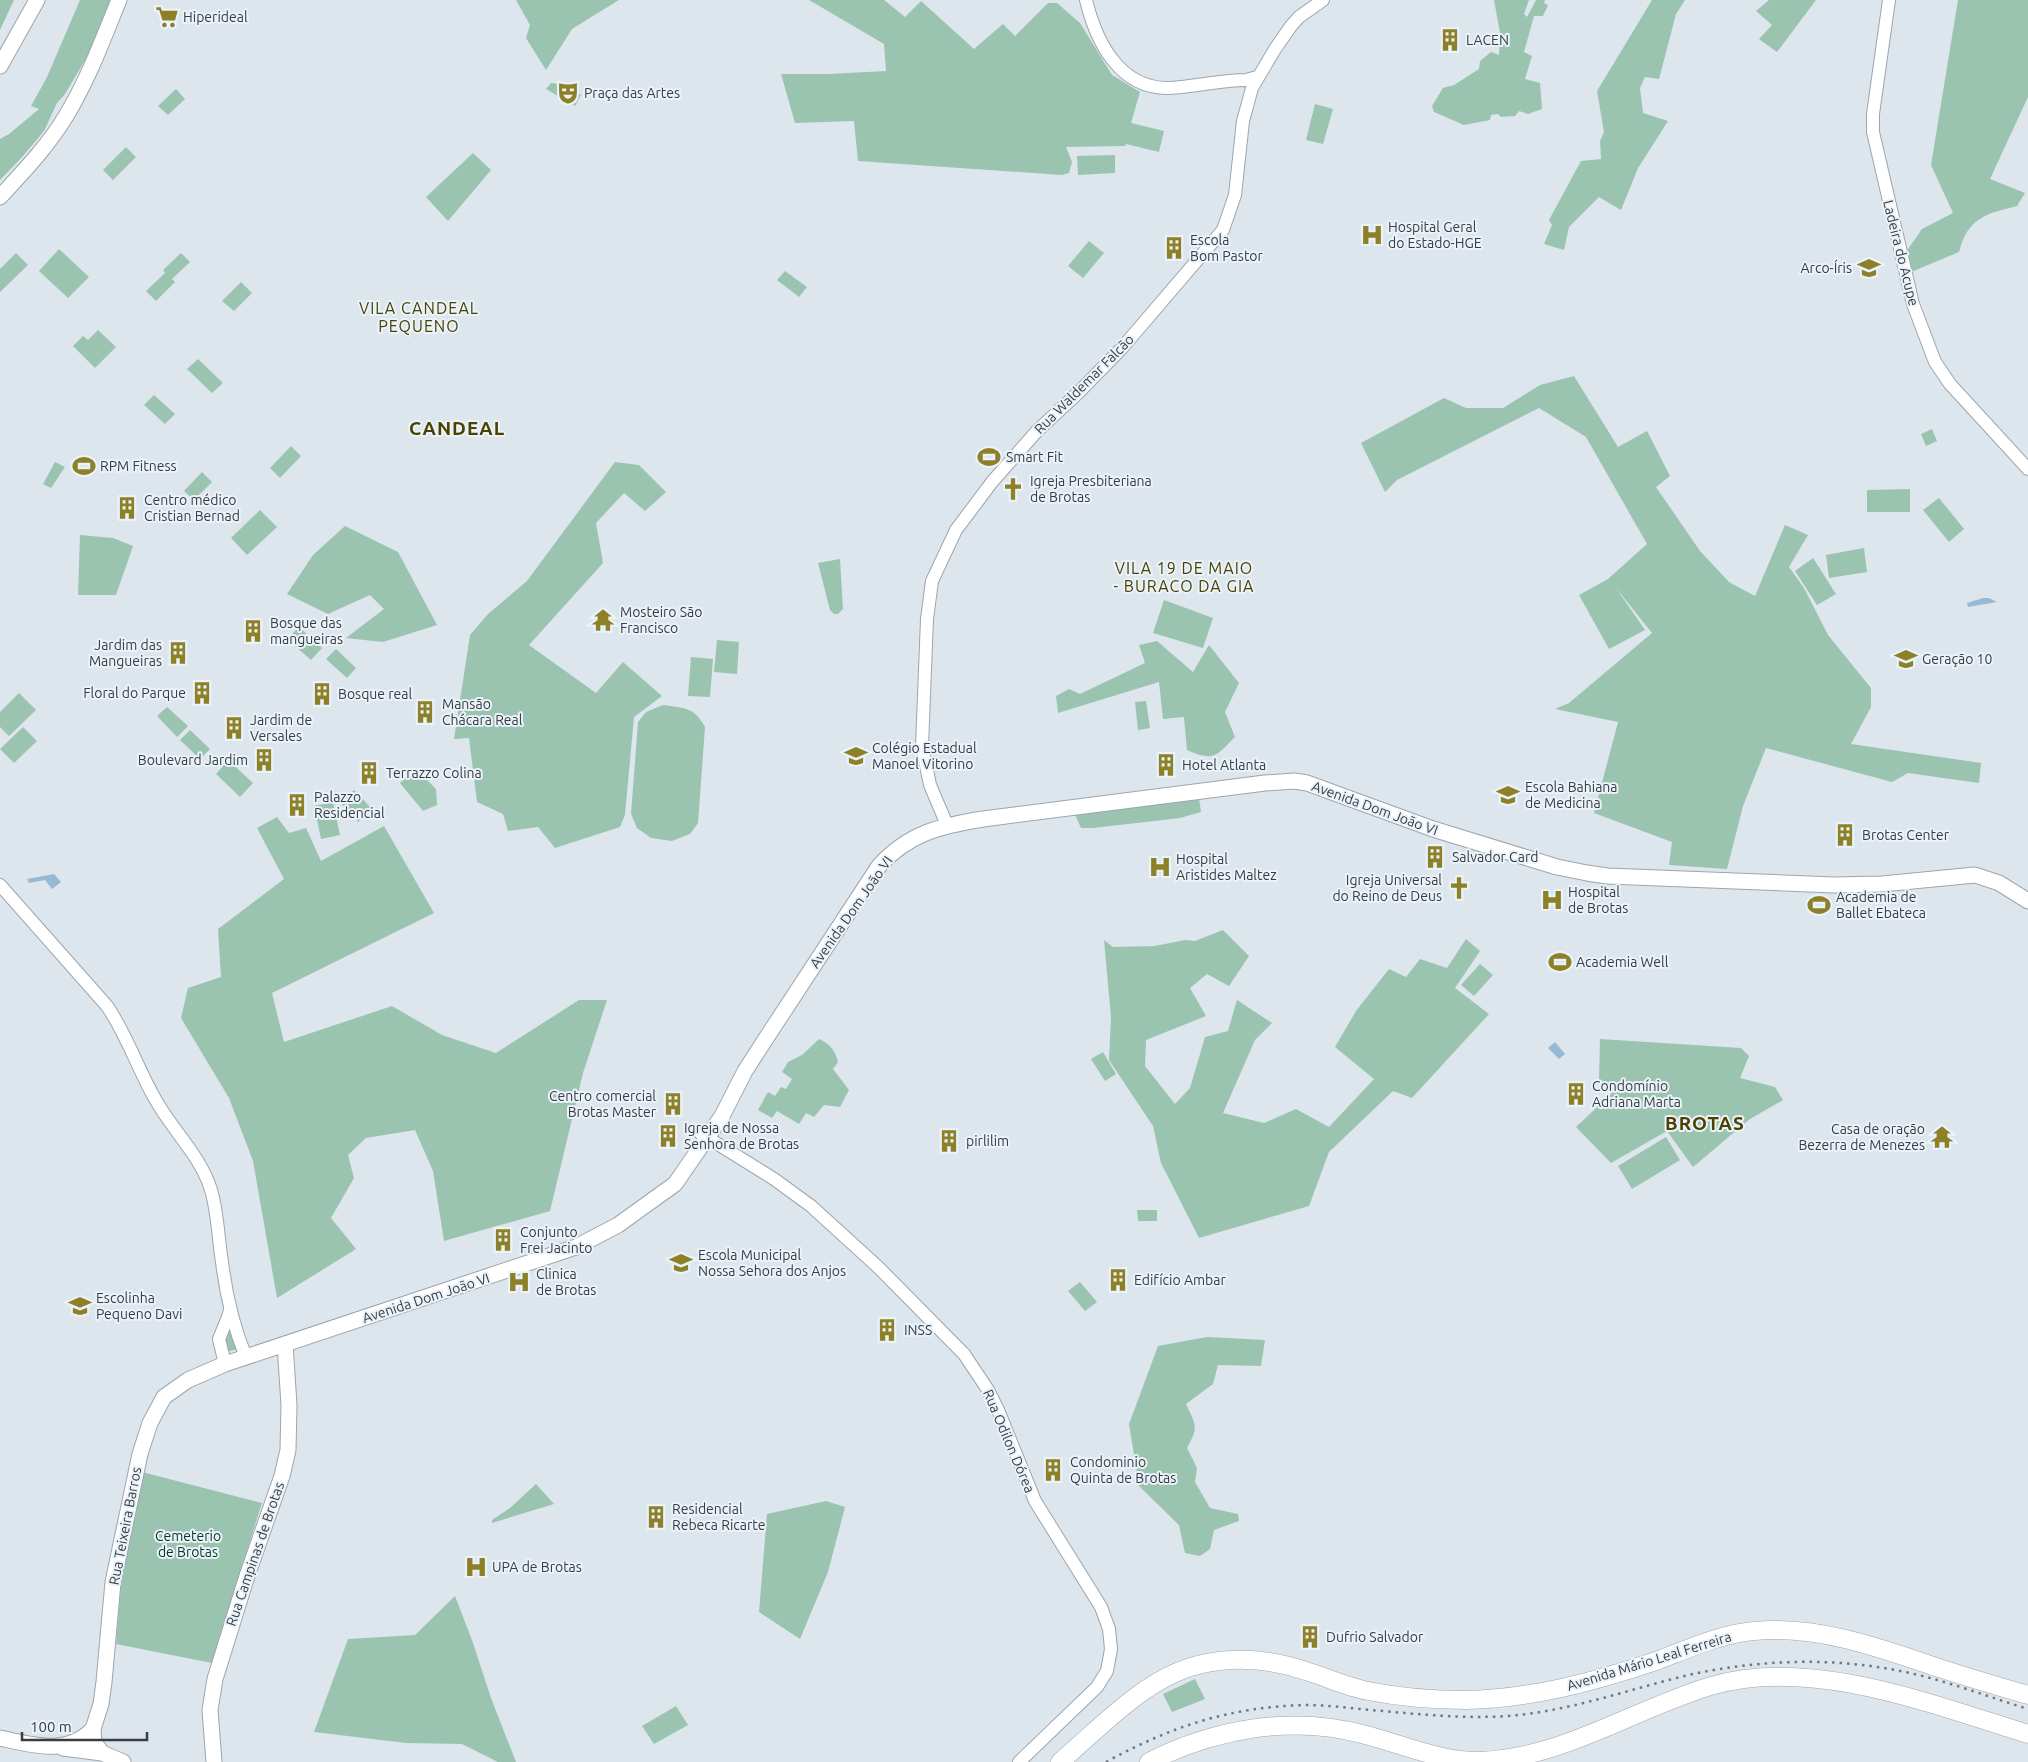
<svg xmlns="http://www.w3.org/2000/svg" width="2028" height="1762" viewBox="0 0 2028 1762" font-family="Ubuntu,sans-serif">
	<rect width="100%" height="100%" fill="#dde5ed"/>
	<path fill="#9bc4b0" d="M0 0H14L0 30Z
		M80 0H113L99 37 65 94 57 103 44 131 23 156 0 180V139L9 134 39 109 31 106 47 77Z
		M516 0H619L572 29 546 70 526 38 530 25Z
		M809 0H884L905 17 921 1 974 49 1003 24 1015 36 1048 3H1057L1080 23 1112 75 1140 92 1131 123 1164 131 1159 152 1126 144 1125 146 1066 147 1072 162 1069 173 1062 175 858 161 854 121 795 123 781 74H828L886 71 884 44Z
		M1494 0H1529L1524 14 1527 17 1536 0H1545L1544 3 1548 5 1543 16H1534L1524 52 1532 56 1525 79 1540 83 1542 109 1528 114 1519 111 1515 116 1501 117 1498 114 1491 115 1490 120 1464 125 1434 112 1432 106 1443 88 1454 85 1479 69 1480 61 1491 52 1499 55 1500 33Z
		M1652 0H1685L1676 14 1659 79 1645 77 1640 88 1643 113 1668 121 1638 168 1621 210 1599 197 1569 227 1564 250 1544 244 1552 225 1549 220 1581 161 1601 159 1600 141 1604 132 1597 91Z
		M1769 0H1816L1777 52 1759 39 1772 25 1756 11Z
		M1958 0H2028V97L1990 179 2025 193 2017 206C1985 214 1968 218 1959 252L1911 272 1906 252 1922 229 1953 213 1931 165Z
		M551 83 567 85 581 95 575 106 546 89Z
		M176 89 185 99 168 115 158 106Z
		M1315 104 1333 109 1323 144 1306 140Z
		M126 147 136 157 113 180 103 170Z
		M473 153 491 170 448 221 426 197Z
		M1115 155V173L1078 175 1077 156Z
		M1089 241 1104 253 1083 278 1068 266Z
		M59 249 89 277 68 298 39 271Z
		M16 253 28 265 0 292V269Z
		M181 253 190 262 172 279 175 282 156 301 146 291 165 273 163 270Z
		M785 271 807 287 799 297 777 280Z
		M241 282 252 293 234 311 222 301Z
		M98 330 116 347 95 368 73 346 83 336 88 340Z
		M198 359 223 383 212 393 187 369Z
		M1574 376 1618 447 1647 431 1670 476 1656 487 1700 551 1729 582 1755 596 1785 525 1808 535 1789 567 1804 588 1828 635 1871 688V707L1851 744 1981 763 1979 783 1908 773 1892 782 1766 748 1743 806 1727 869 1669 865 1672 842 1594 813 1618 722 1555 709 1569 703 1652 633 1616 588 1645 630 1609 649 1579 595 1608 579 1647 544 1586 437 1539 408 1397 480 1385 492 1361 443 1444 398 1466 408H1503L1540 385Z
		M154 395 175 414 165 424 144 405Z
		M1932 429 1937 441 1926 446 1921 434Z
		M291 446 301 456 280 478 270 468Z
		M55 462 65 467 51 488 43 484Z
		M615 462 639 465 666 492 645 511 624 493 596 523 603 563 529 645 596 693 623 662 662 696 634 717 625 815 620 827 555 848 538 827 508 831 503 814 477 802 469 738 454 739 470 635 488 614 527 581Z
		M202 472 212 482 194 500 184 491Z
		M1910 489V512H1867V490Z
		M1939 498 1964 529 1949 542 1923 510Z
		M260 510 277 527 247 555 231 538Z
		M345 526 398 552 437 625 383 642 346 638 384 609 370 595 328 614 287 594 313 555Z
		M80 535 113 538 133 546 116 595H78Z
		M1864 548 1867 572 1829 578 1826 555Z
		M1813 558 1836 594 1817 605 1795 571Z
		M840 559 843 609 838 614H834L830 610 818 563Z
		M1164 600 1213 618 1203 648 1153 633Z
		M299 627 322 648 311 660 287 639Z
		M717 640 739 642 737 674 714 672Z
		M1157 641 1193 672 1209 645 1239 683 1225 712 1235 737C1216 756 1214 762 1187 750L1184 717 1163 719 1159 682 1058 713 1056 696 1069 689 1080 694 1145 663 1139 645Z
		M336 649 356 668 347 678 326 659Z
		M691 657 713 659 710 697 688 696Z
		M19 693 36 710 9 736 0 727V712Z
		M1146 701 1150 728 1138 730 1135 702Z
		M663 705C685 708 694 707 705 727L698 823 690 834 672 841 651 838 637 828 631 814 638 722 646 712Z
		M167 707 188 726 177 737 157 716Z
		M23 727 37 741 14 763 0 749Z
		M190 730 210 749 200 759 180 740Z
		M228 760 253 783 240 797 216 774Z
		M416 769 436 789 437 805 423 811 400 783Z
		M354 790 372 809 358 822 340 802Z
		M1199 798 1201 812 1180 818 1093 828H1081L1074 812Z
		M333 802 340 835 321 839 314 806Z
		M277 817 289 833 306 828 321 861 384 826 434 913 272 993 284 1042 392 1006 442 1035 496 1053 579 1000H607L583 1073 550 1211 444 1241 433 1171 415 1130 366 1138 348 1155 354 1178 331 1218 356 1249 277 1298 253 1161 229 1098 181 1018 188 988 221 977 218 929 284 879 257 828Z
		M1223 930 1249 956 1229 986 1207 974 1190 988 1206 1016 1146 1040 1145 1066 1175 1104 1190 1088 1205 1037 1228 1031 1237 1000 1272 1023 1255 1040 1223 1113 1264 1123 1296 1109 1329 1127 1374 1079 1335 1047 1356 1011 1389 969 1406 977 1420 959 1447 968 1466 939 1480 951 1455 988 1489 1014 1412 1098 1393 1091 1329 1152 1309 1206 1199 1238 1161 1163 1153 1126 1109 1060 1111 1017 1104 940 1113 947 1155 946 1185 940 1195 941Z
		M1480 964 1493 975 1474 996 1461 985Z
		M819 1039C830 1044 835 1050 838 1062L833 1069 849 1090 840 1107 824 1105 814 1117 806 1113 799 1124 777 1111 772 1118 758 1110 768 1092 775 1096 781 1087 786 1089 792 1079 782 1072 788 1062 802 1055Z
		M1600 1039 1741 1048 1749 1056 1740 1078 1775 1087 1783 1100 1750 1119 1693 1167 1667 1131 1611 1163 1576 1127 1612 1093 1599 1081Z
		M1103 1052 1116 1074 1105 1081 1091 1059Z
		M1666 1137 1680 1160 1632 1189 1618 1166Z
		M1137 1210H1157V1221H1138Z
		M1080 1282 1097 1302 1085 1311 1068 1291Z
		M230 1332 233 1333 238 1349 226 1352 225 1334Z
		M1207 1337 1265 1340 1261 1366 1218 1365 1213 1384 1186 1404C1196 1426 1199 1426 1187 1448L1197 1468 1195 1482 1210 1508 1238 1514 1239 1521 1214 1530 1210 1549 1200 1556 1185 1553 1179 1525 1139 1486 1129 1424 1158 1346Z
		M142 1472 262 1503 212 1663 116 1644 121 1586Z
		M536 1484 554 1504 492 1523V1520L510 1508Z
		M826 1501 845 1507 828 1572 800 1639 759 1612 767 1514Z
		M455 1596 472 1640 491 1698 516 1762H498L462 1744 406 1743 314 1732 348 1639 415 1635Z
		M1195 1679 1205 1699 1172 1712 1163 1694Z
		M676 1706 688 1725 654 1744 642 1726Z"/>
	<path fill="#96bad3" d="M1983 598H1989L1997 602 1968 607 1967 603Z
		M54 874 61 882 52 889 45 880 29 883 27 879Z
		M1555 1042 1565 1054 1559 1059 1548 1048Z"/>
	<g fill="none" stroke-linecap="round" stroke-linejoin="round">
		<defs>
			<path id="minor" d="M1086 0C1096 41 1119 89 1169 88 1195 87 1220 80 1246 80L1257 77
				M1889 0 1873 114V132L1913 304 1935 362 1950 384 2028 469
				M947 825 930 785 922 746 927 619 932 581 956 530 992 482 1037 431 1078 393 1122 348 1223 230 1235 195 1243 121 1252 88 1275 49 1291 26 1299 17 1323 0
				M0 885 107 1006C127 1035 137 1067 154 1097 171 1129 201 1156 211 1190 218 1213 218 1238 222 1262 226 1294 233 1326 246 1357
				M700 1133 774 1179 811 1206 878 1267 964 1354 988 1390 998 1410 1035 1501 1101 1607 1109 1629 1111 1649 1107 1671 1097 1687 1019 1762
				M225 1364 219 1339 228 1317 230 1310"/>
			<path id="major" d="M0 66 37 0
				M0 197C24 171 48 146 66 116 88 80 103 39 119 0
				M0 1738C33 1745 67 1756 93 1729
				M63 1748 102 1753 123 1762
				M102 1753 94 1742 93 1729 101 1704 104 1682 113 1582 140 1454 150 1423 164 1397 188 1380 225 1364 576 1247 618 1225 675 1184 722 1116 745 1071 763 1043 879 866C909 833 940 826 983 819L1265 783 1294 781 1307 783 1433 829 1557 867 1587 873 1607 876 1834 885 1882 884 1975 875 1999 883 2028 901
				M214 1762 210 1710 215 1679 247 1576 282 1476 288 1450 289 1405 285 1344"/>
			<path id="highway" d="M1060 1762C1100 1728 1145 1678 1198 1665 1235 1656 1272 1659 1309 1672 1328 1678 1348 1687 1368 1691 1399 1697 1433 1700 1465 1700 1530 1699 1594 1682 1656 1661 1688 1649 1720 1634 1754 1631 1818 1625 1880 1648 1939 1668 1969 1678 1998 1686 2028 1695
				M1149 1762C1214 1729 1291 1715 1362 1734 1402 1744 1440 1762 1482 1761 1565 1757 1634 1709 1711 1686 1809 1656 1934 1705 2028 1734"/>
		</defs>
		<use href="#minor" stroke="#9da5ad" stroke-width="14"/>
		<use href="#major" stroke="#9da5ad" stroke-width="17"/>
		<use href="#highway" stroke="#9da5ad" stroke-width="19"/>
		<use href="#minor" stroke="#fff" stroke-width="12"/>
		<use href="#major" stroke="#fff" stroke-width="15"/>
		<use href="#highway" stroke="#fff" stroke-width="18"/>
		<path stroke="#72777c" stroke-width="2.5" stroke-dasharray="2.5 5" stroke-linecap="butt" d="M1106 1762C1172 1726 1230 1707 1305 1705 1327 1705 1349 1708 1371 1710 1417 1714 1462 1719 1508 1716 1572 1711 1632 1688 1693 1674 1765 1659 1838 1657 1910 1673 1950 1682 1989 1697 2028 1709"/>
	</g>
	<defs>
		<symbol id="supermarket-bare" viewBox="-9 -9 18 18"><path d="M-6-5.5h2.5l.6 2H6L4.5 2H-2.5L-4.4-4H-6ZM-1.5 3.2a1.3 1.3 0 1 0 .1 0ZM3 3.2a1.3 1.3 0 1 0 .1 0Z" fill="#8d8027" stroke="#eaf2fa" stroke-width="2.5" paint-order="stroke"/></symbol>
		<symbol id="building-bare" viewBox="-9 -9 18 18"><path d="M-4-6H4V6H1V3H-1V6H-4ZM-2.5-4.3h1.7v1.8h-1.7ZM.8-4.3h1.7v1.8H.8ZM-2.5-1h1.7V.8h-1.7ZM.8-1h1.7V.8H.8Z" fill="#8d8027" stroke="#eaf2fa" stroke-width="2.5" paint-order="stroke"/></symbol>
		<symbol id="theatre-bare" viewBox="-9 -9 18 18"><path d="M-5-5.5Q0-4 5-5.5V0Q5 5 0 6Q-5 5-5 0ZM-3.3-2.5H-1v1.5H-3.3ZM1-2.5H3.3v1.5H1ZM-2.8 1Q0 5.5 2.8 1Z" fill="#8d8027" stroke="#eaf2fa" stroke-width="2.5" paint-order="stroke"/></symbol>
		<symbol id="hospital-bare" viewBox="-9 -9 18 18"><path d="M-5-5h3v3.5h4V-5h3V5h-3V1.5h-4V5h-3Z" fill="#8d8027" stroke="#eaf2fa" stroke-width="2.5" paint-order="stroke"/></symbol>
		<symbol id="school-bare" viewBox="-9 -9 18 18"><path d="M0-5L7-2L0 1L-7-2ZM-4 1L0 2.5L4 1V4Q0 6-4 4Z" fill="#8d8027" stroke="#eaf2fa" stroke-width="2.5" paint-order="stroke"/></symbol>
		<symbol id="stadium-bare" viewBox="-9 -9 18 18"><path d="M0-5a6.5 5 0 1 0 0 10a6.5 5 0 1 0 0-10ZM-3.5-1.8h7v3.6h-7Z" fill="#8d8027" stroke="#eaf2fa" stroke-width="2.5" paint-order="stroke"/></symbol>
		<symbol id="church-bare" viewBox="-9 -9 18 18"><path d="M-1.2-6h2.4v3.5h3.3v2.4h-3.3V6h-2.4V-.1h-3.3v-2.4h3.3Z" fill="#8d8027" stroke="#eaf2fa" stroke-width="2.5" paint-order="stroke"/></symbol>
		<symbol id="temple-bare" viewBox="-9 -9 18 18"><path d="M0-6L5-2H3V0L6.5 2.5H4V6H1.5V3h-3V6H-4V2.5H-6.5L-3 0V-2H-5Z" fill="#8d8027" stroke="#eaf2fa" stroke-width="2.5" paint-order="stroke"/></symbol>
		<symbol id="university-bare" viewBox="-9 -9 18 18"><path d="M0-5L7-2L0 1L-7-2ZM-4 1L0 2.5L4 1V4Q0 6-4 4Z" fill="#8d8027" stroke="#eaf2fa" stroke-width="2.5" paint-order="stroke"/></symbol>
	</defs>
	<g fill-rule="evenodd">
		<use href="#supermarket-bare" x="151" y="1" width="32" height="32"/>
		<use href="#building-bare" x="1434" y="24" width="32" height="32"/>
		<use href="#theatre-bare" x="552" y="77" width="32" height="32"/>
		<use href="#hospital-bare" x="1356" y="219" width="32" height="32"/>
		<use href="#building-bare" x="1158" y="232" width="32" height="32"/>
		<use href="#school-bare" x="1853" y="252" width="32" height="32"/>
		<use href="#stadium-bare" x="973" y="441" width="32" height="32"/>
		<use href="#stadium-bare" x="68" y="450" width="32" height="32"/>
		<use href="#church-bare" x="997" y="473" width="32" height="32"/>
		<use href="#building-bare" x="111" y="492" width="32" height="32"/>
		<use href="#temple-bare" x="587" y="604" width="32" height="32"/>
		<use href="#building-bare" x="237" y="615" width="32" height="32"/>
		<use href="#building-bare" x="162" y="637" width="32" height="32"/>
		<use href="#school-bare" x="1890" y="643" width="32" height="32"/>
		<use href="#building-bare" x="186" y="677" width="32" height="32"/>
		<use href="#building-bare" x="306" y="678" width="32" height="32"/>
		<use href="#building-bare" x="409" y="696" width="32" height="32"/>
		<use href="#building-bare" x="218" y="712" width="32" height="32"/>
		<use href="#school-bare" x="840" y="740" width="32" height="32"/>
		<use href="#building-bare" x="248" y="744" width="32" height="32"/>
		<use href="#building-bare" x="1150" y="749" width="32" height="32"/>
		<use href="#building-bare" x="353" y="757" width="32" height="32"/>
		<use href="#university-bare" x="1492" y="779" width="32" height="32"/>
		<use href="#building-bare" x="281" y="789" width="32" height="32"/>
		<use href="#building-bare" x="1829" y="819" width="32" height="32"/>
		<use href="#building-bare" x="1419" y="841" width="32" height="32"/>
		<use href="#hospital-bare" x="1144" y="851" width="32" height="32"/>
		<use href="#church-bare" x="1443" y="872" width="32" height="32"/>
		<use href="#hospital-bare" x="1536" y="884" width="32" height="32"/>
		<use href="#stadium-bare" x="1803" y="889" width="32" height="32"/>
		<use href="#stadium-bare" x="1544" y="946" width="32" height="32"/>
		<use href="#building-bare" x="1560" y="1078" width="32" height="32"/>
		<use href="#building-bare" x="657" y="1088" width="32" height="32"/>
		<use href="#building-bare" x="652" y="1120" width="32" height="32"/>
		<use href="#temple-bare" x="1926" y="1121" width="32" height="32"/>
		<use href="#building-bare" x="933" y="1125" width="32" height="32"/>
		<use href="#building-bare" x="487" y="1224" width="32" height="32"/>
		<use href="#school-bare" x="665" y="1247" width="32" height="32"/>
		<use href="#building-bare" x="1102" y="1264" width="32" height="32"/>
		<use href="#hospital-bare" x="503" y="1266" width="32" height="32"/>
		<use href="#school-bare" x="64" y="1290" width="32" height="32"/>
		<use href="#building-bare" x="871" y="1314" width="32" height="32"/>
		<use href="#building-bare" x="1037" y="1454" width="32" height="32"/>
		<use href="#building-bare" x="640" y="1501" width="32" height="32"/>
		<use href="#hospital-bare" x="460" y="1551" width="32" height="32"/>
		<use href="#building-bare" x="1294" y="1621" width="32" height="32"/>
	</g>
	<g text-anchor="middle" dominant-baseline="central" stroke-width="4" stroke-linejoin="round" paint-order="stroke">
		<g font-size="14" fill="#393c40" stroke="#eaf2fa" text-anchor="start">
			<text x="183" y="17">Hiperideal</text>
			<text x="1466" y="40">LACEN</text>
			<text x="584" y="93">Praça das Artes</text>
			<text x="1388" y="227">Hospital Geral<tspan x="1388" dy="16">do Estado-HGE</tspan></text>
			<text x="1190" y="240">Escola<tspan x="1190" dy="16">Bom Pastor</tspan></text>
			<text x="1852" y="268" text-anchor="end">Arco-Íris</text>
			<text x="1006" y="457">Smart Fit</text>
			<text x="100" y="466">RPM Fitness</text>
			<text x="1030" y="481">Igreja Presbiteriana<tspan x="1030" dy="16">de Brotas</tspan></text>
			<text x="144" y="500">Centro médico<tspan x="144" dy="16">Cristian Bernad</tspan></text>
			<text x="620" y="612">Mosteiro São<tspan x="620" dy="16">Francisco</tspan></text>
			<text x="270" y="623">Bosque das<tspan x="270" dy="16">mangueiras</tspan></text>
			<text x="162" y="645" text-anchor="end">Jardim das<tspan x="162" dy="16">Mangueiras</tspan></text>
			<text x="1922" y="659">Geração 10</text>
			<text x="186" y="693" text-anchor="end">Floral do Parque</text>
			<text x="338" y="694">Bosque real</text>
			<text x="442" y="704">Mansão<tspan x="442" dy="16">Chácara Real</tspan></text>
			<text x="250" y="720">Jardim de<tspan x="250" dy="16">Versales</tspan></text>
			<text x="872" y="748">Colégio Estadual<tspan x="872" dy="16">Manoel Vitorino</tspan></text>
			<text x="248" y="760" text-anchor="end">Boulevard Jardim</text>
			<text x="1182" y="765">Hotel Atlanta</text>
			<text x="386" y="773">Terrazzo Colina</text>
			<text x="1525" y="787">Escola Bahiana<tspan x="1525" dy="16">de Medicina</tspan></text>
			<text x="314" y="797">Palazzo<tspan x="314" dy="16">Residencial</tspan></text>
			<text x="1862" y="835">Brotas Center</text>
			<text x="1452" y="857">Salvador Card</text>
			<text x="1176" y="859">Hospital<tspan x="1176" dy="16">Aristides Maltez</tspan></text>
			<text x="1442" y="880" text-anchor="end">Igreja Universal<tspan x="1442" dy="16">do Reino de Deus</tspan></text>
			<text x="1568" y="892">Hospital<tspan x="1568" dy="16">de Brotas</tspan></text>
			<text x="1836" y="897">Academia de<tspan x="1836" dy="16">Ballet Ebateca</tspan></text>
			<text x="1576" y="962">Academia Well</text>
			<text x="1592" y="1086">Condomínio<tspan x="1592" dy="16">Adriana Marta</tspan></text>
			<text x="656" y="1096" text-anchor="end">Centro comercial<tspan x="656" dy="16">Brotas Master</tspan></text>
			<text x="684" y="1128">Igreja de Nossa<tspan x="684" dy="16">Senhora de Brotas</tspan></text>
			<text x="1925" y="1129" text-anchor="end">Casa de oração<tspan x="1925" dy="16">Bezerra de Menezes</tspan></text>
			<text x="966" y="1141">pirlilim</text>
			<text x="520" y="1232">Conjunto<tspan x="520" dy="16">Frei Jacinto</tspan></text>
			<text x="698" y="1255">Escola Municipal<tspan x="698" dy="16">Nossa Sehora dos Anjos</tspan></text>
			<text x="536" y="1274">Clinica<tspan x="536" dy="16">de Brotas</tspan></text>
			<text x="1134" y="1280">Edifício Ambar</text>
			<text x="96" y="1298">Escolinha<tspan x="96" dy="16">Pequeno Davi</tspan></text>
			<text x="904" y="1330">INSS</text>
			<text x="1070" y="1462">Condominio<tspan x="1070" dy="16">Quinta de Brotas</tspan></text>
			<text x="672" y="1509">Residencial<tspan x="672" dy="16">Rebeca Ricarte</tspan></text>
			<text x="492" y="1567">UPA de Brotas</text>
			<text x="1326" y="1637">Dufrio Salvador</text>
		</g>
		<g font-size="14" fill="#393c40" stroke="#eaf2fa">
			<text transform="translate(1901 253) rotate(76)">Ladeira do Acupe</text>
			<text transform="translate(1084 384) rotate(-45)">Rua Waldemar Falcão</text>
			<text transform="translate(1375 808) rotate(20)">Avenida Dom João VI</text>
			<text transform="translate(851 912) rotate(-55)">Avenida Dom João VI</text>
			<text transform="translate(426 1298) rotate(-18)">Avenida Dom João VI</text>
			<text transform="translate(1009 1441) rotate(67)">Rua Odilon Dórea</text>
			<text transform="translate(125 1526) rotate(-79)">Rua Teixeira Barros</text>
			<text transform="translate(255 1554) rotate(-71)">Rua Campinas de Brotas</text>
			<text transform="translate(1649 1661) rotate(-17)">Avenida Mário Leal Ferreira</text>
		</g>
		<g font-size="14" fill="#003825" stroke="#eaf2fa">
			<text x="188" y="1536">Cemeterio<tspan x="188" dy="16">de Brotas</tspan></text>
		</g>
		<g font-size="16" letter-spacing="1" fill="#4b4200" stroke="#eaf2fa">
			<text x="419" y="308">VILA CANDEAL<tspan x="419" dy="18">PEQUENO</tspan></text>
			<text x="1184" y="568">VILA 19 DE MAIO<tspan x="1184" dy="18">- BURACO DA GIA</tspan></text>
		</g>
		<g font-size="19" font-weight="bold" letter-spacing="1" fill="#4b4200" stroke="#eaf2fa">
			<text x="457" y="428">CANDEAL</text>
			<text x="1705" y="1123">BROTAS</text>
		</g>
	</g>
	<path d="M22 1732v8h125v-8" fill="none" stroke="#393c40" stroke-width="2.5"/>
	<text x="30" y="1732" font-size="15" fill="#393c40" stroke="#eaf2fa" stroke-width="4" paint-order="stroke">100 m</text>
</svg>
